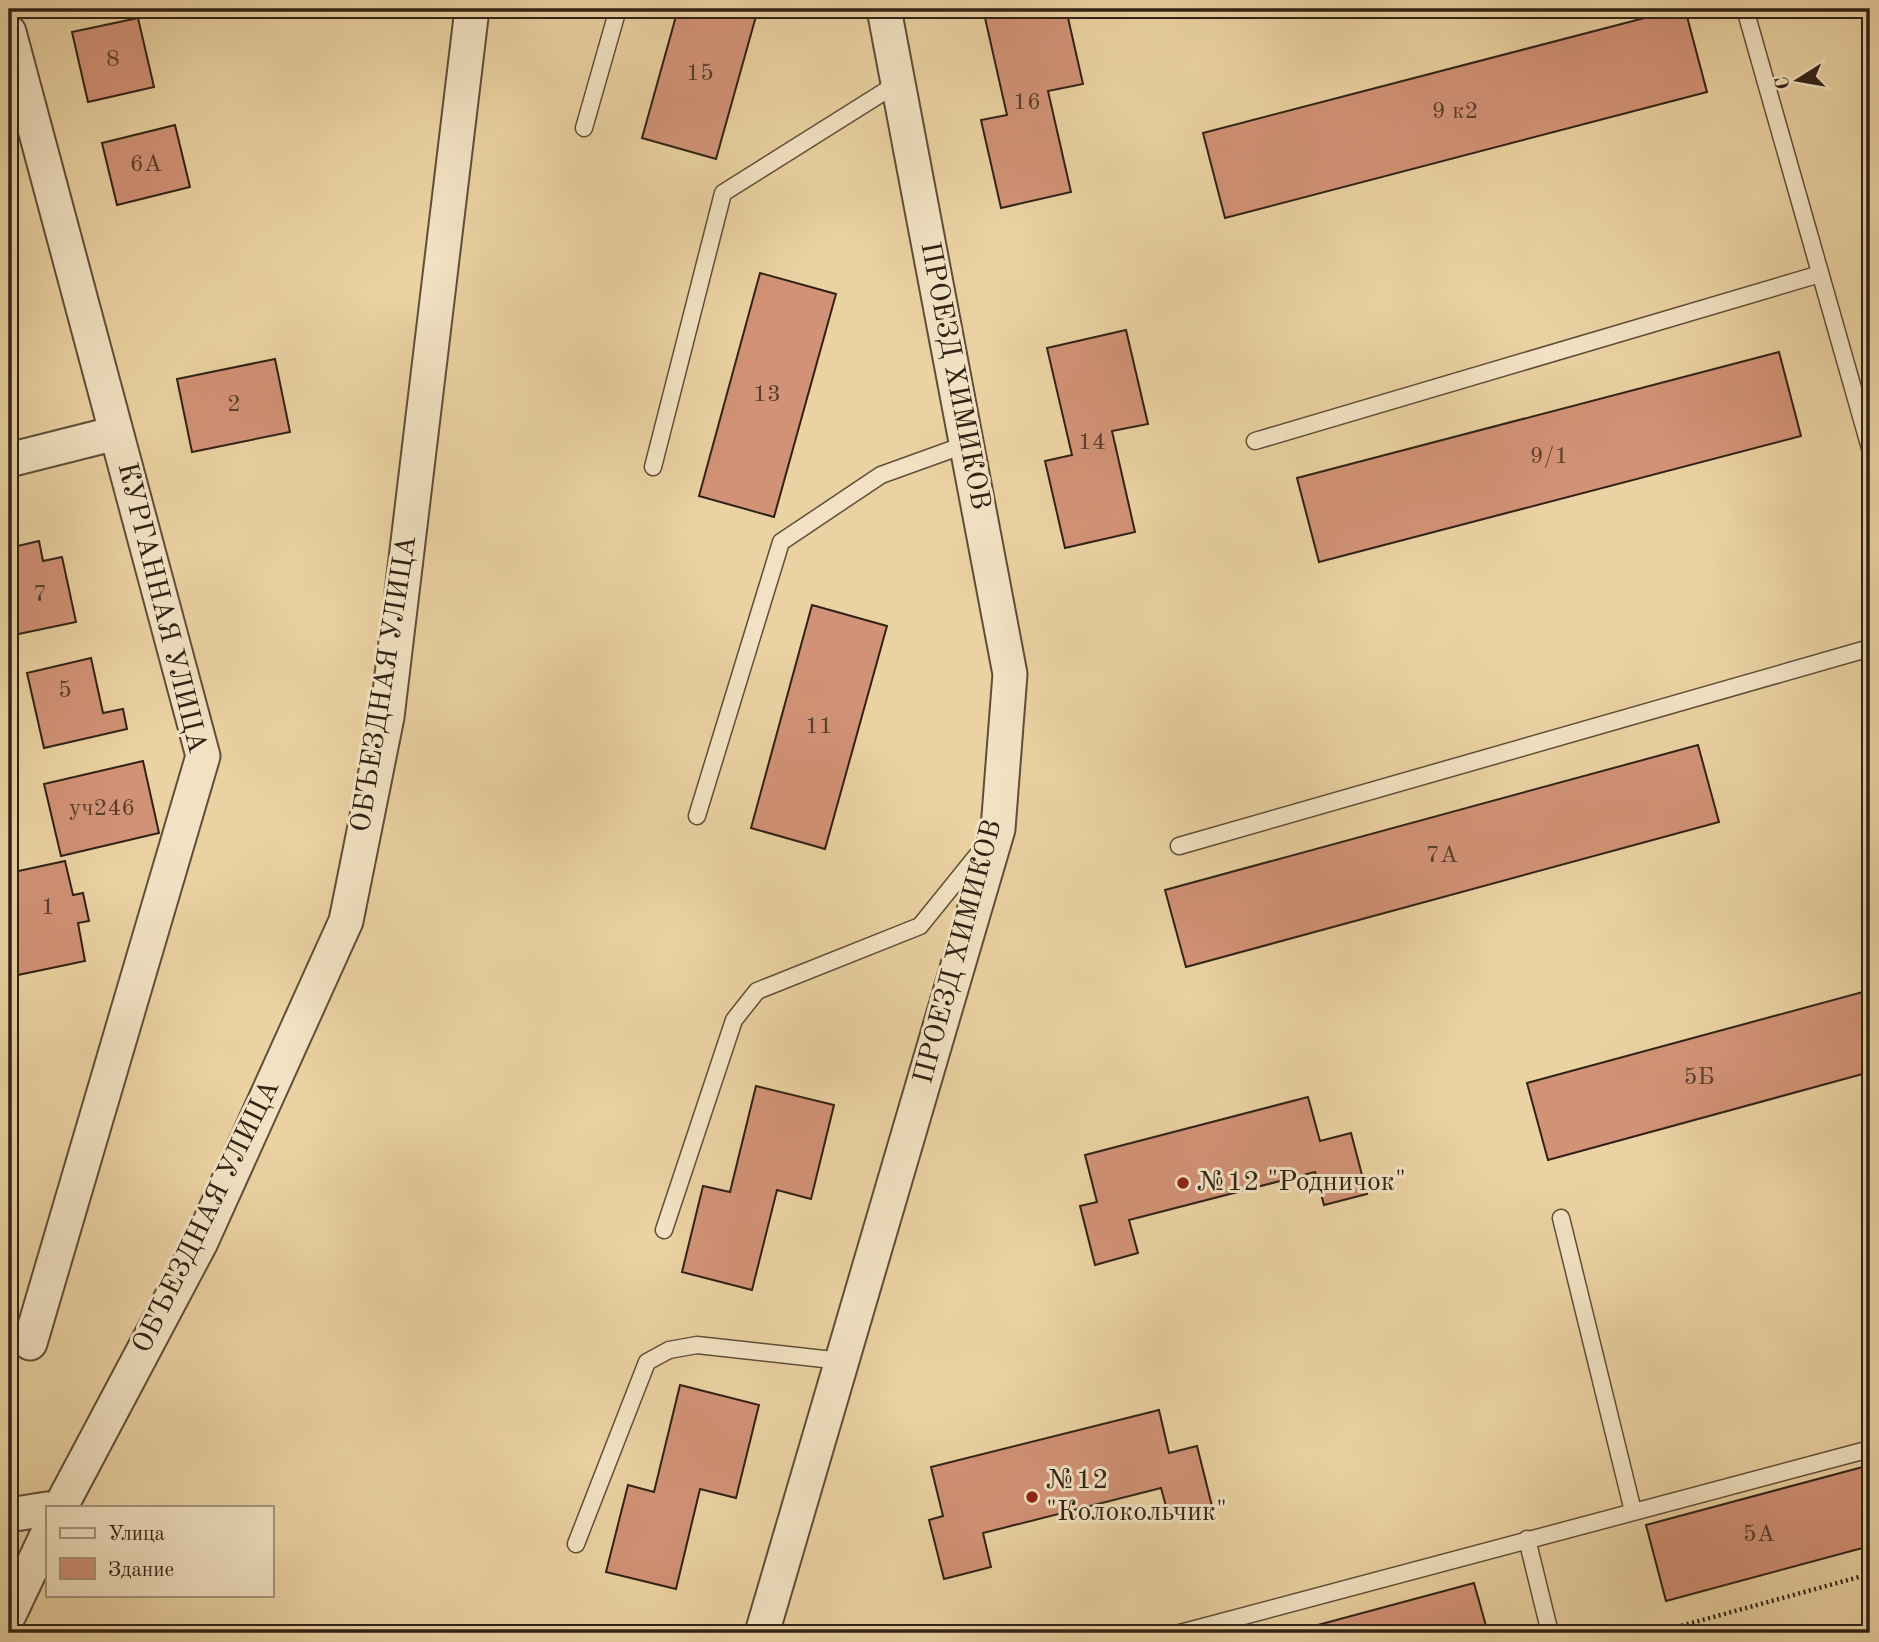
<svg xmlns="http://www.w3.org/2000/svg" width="1879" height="1642" viewBox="0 0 1879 1642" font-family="'Old Standard TT',serif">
	<rect width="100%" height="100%" fill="#ebd2a2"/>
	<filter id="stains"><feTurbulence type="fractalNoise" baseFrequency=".00286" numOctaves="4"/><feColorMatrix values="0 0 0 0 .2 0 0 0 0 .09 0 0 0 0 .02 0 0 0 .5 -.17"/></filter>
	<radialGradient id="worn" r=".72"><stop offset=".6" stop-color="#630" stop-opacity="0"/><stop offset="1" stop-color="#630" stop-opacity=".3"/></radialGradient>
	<path fill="#d29277" stroke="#302215" stroke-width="2" d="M678 9H758L716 159 642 138Z
		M983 9H1066L1083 84 1048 91 1071 192 1001 208 981 120 1007 115Z
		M1679 9H1685L1707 92 1225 218 1203 133Z
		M138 18 154 87 88 102 72 32Z
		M175 125 190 187 117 205 102 143Z
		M760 273 836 294 774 517 699 496Z
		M1126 330 1148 424 1112 431 1135 532 1065 548 1045 461 1072 455 1047 348Z
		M1779 352 1801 436 1319 562 1297 478Z
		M275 359 290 432 192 452 177 379Z
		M39 541 43 561 62 557 76 622 9 636V548Z
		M812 605 887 626 825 849 751 828Z
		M91 658 103 713 123 709 127 729 44 748 27 673Z
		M1698 745 1719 822 1186 967 1165 890Z
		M143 761 159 833 61 856 44 784Z
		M65 861 73 895 83 893 89 921 78 923 85 961 13 976 9 954V873Z
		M1870 990V1072L1548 1160 1527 1083Z
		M756 1086 834 1105 811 1199 777 1190 752 1290 682 1272 703 1186 730 1192Z
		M1308 1097 1320 1141 1351 1133 1367 1194 1324 1205 1315 1172 1129 1220 1138 1253 1095 1265 1080 1206 1097 1202 1085 1155Z
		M680 1385 759 1405 736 1498 700 1489 676 1589 606 1572 628 1485 654 1492Z
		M1159 1410 1169 1453 1197 1446 1212 1506 1169 1517 1161 1488 983 1533 991 1567 944 1579 929 1520 943 1516 931 1467Z
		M1870 1465V1546L1666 1601 1646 1525Z
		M1474 1583 1488 1633H1288Z"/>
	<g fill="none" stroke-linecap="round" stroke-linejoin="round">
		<defs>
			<path id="lane" d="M1745 9 1870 448
				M584 128 618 9
				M1255 441 1820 274
				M653 467 723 193 898 83
				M697 816 781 542 881 475 967 444
				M1179 846 1870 648
				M1561 1218 1633 1511
				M664 1230 734 1020 757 991 920 926 983 848
				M1527 1539 1550 1633
				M576 1544 647 1362 669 1350 697 1345 842 1361
				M1180 1633 1870 1449"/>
			<path id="street" d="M9 32 203 756 30 1343
				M9 460 116 433
				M61 1506 201 1242 346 921 387 717 472 9
				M9 1515 47 1509
				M9 1615 47 1535
				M762 1633 998 829 1010 674 884 9"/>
		</defs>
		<use href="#lane" stroke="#5f4e38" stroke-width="19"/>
		<use href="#street" stroke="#5f4e38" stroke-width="37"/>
		<path stroke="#302215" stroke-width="4.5" stroke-dasharray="2 3.5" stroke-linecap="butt" d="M1655 1633 1870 1574"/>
		<use href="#lane" stroke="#f2e2c3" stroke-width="16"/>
		<use href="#street" stroke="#f2e2c3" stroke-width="33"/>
	</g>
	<g fill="#8f2418" stroke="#f2e2c3" stroke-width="2.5">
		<circle cx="1183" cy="1183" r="7"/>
		<circle cx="1032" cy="1497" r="7"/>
	</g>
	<g text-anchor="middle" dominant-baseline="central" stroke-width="6" stroke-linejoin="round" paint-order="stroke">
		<g font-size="24" fill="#583e2e">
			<text x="113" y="60">8</text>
			<text x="700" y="74">15</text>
			<text x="1027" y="103">16</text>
			<text x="1455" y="112">9 к2</text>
			<text x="146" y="165">6А</text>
			<text x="767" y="395">13</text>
			<text x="234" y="405">2</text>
			<text x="1092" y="443">14</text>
			<text x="1549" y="457">9/1</text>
			<text x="40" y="595">7</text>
			<text x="65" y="691">5</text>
			<text x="819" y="727">11</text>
			<text x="102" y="809">уч246</text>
			<text x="1442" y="856">7А</text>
			<text x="48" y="908">1</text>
			<text x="1699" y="1078">5Б</text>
			<text x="1759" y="1535">5А</text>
		</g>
		<g font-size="28" fill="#302215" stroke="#f2e2c3">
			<text transform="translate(954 376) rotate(79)">ПРОЕЗД ХИМИКОВ</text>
			<text transform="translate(161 608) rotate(76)">КУРГАННАЯ УЛИЦА</text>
			<text transform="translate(385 684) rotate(-81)">ОБЪЕЗДНАЯ УЛИЦА</text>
			<text transform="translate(959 952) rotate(-75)">ПРОЕЗД ХИМИКОВ</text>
			<text transform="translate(207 1217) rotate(-64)">ОБЪЕЗДНАЯ УЛИЦА</text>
		</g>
		<g font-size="28" fill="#302215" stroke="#f2e2c3" text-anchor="start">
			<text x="1197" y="1183">№12 "Родничок"</text>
			<text x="1046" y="1481">№12<tspan x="1046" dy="32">"Колокольчик"</tspan></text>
		</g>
	</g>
	<rect width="1879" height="1642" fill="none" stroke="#ebd2a2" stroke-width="35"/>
	<rect x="10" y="10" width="1858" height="1621" fill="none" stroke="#302215" stroke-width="3.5"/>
	<rect x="18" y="18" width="1844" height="1607" fill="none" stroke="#302215" stroke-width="2"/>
	<rect x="46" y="1506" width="228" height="91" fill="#f2e2c3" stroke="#a4957d" stroke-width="2"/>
	<rect x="60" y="1528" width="35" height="10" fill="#f2e2c3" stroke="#a4957d" stroke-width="2"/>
	<text x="108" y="1540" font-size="21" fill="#302215">Улица</text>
	<rect x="60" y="1558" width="35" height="21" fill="#d29277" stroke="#a4957d" stroke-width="2"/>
	<text x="108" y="1576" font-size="21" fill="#302215">Здание</text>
	<g transform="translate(1798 80) rotate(259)" stroke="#f2e2c3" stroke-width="5" paint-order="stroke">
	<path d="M0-5L12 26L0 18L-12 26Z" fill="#302215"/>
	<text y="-10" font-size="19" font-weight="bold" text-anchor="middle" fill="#302215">С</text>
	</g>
	<rect width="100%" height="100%" filter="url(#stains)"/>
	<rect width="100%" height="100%" fill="url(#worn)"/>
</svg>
